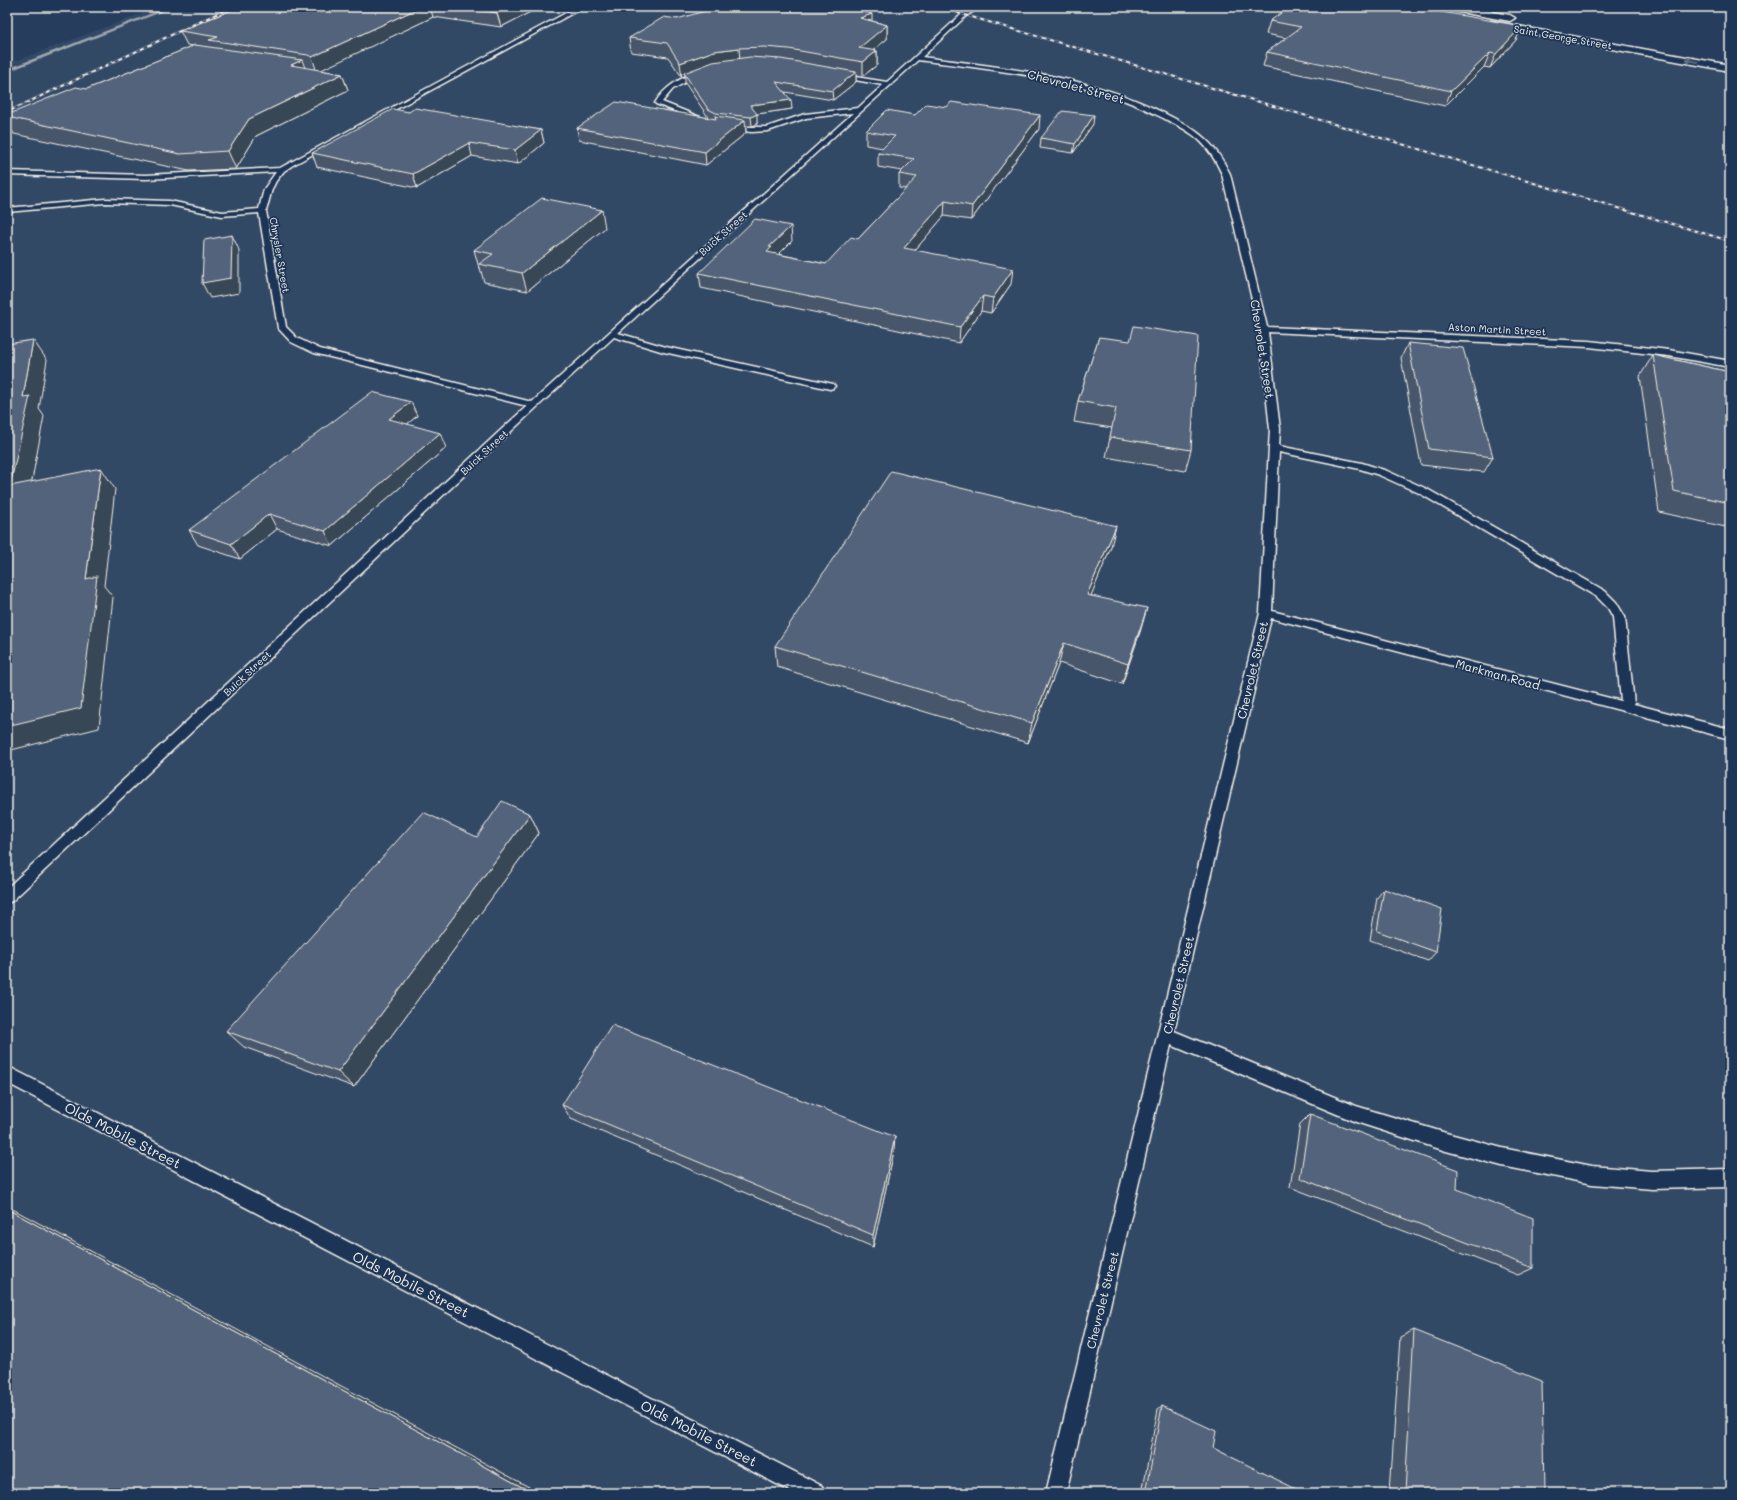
<svg xmlns="http://www.w3.org/2000/svg" width="1737" height="1500" viewBox="0 0 1737 1500" font-family="Mali,sans-serif">
	<rect width="100%" height="100%" fill="#263d5d"/>
	<filter id="ink" filterUnits="userSpaceOnUse"><feTurbulence type="fractalNoise" baseFrequency=".025" numOctaves="2"/><feDisplacementMap in="SourceGraphic" scale="8" xChannelSelector="R" yChannelSelector="G"/><feConvolveMatrix kernelMatrix="1 2 1 2 8 2 1 2 1" color-interpolation-filters="sRGB"/></filter>
	<g filter="url(#ink)">
		<path fill="#334966" d="M159 7H1363L1730 72V1493H7V64Z"/>
		<g fill="none" stroke-linecap="round" stroke-linejoin="round">
			<path fill="#9fa7ae" fill-rule="evenodd" d="M168 7H174L7 72V69Z"/>
			<defs>
				<path id="service" d="M577 7H584L293 165 284 171 276 181 272 189 266 211 286 327 297 338 320 349 532 402 853 113 806 118 768 131 752 132 729 130 727 129V127H767L805 114 858 108 883 85 838 77 835 75 836 74 887 82 962 14 973 7H980L966 16 922 57C1004 68 1089 75 1164 113 1177 120 1192 127 1203 137 1215 147 1223 160 1230 174L1267 327 1589 341 1669 350 1730 361V367L1669 356 1589 347 1268 332 1280 429 1279 446 1362 463 1387 471 1427 489 1605 591 1616 602 1625 617 1634 704 1730 729V739L1271 618 1174 1031 1356 1106 1446 1133 1502 1148 1592 1166 1652 1171 1730 1169V1187L1652 1189 1592 1184 1502 1166 1446 1151 1356 1122 1171 1045 1066 1493H1046L1260 613 1270 429 1259 329 1222 174C1216 161 1209 149 1198 139 1187 129 1173 123 1159 116 1085 78 1000 71 918 60L618 333 666 347 833 384 835 386 833 388 830 389 664 352 614 337 537 407 12 901 7 903V888L527 406 314 353 291 342 278 328 259 213 222 216 170 205 105 203 7 212V208L105 199 170 201 222 212 259 209 264 189 276 172 146 179 7 175V171L146 175 280 168ZM1279 452 1360 469 1379 475 1419 493 1597 597 1608 608 1613 617 1621 701 1272 611Z
					M699 71 704 72 673 89 662 102 705 119V121H701L656 104 655 103C665 86 681 78 699 71Z
					M7 1066 822 1486 825 1493H794L7 1083Z"/>
				<path id="secondary" d="M1443 7H1463L1510 15 1515 18 1510 21 1448 10Z
					M1491 21 1730 65V71L1488 26 1486 24 1488 22Z"/>
			</defs>
			<use href="#service" stroke="#f4f1e8" stroke-width="3"/>
			<use href="#secondary" stroke="#f4f1e8" stroke-width="3"/>
			<use href="#service" fill="#1d3557" fill-rule="evenodd"/>
			<use href="#secondary" fill="#1d3557" fill-rule="evenodd"/>
			<defs>
				<path id="rail" d="M938 7 1730 241
					M7 112 231 7"/>
			</defs>
			<use href="#rail" stroke="#f4f1e8" stroke-width="2"/>
			<use href="#rail" stroke="#1d3557" stroke-width="1.5" stroke-dasharray="4" stroke-linecap="butt"/>
		</g>
		<path fill="#47566a" stroke="#f4f1e8" d="M239 7H540L501 27 433 17 320 70 342 74 348 90 256 136 236 169 189 171 14 134 7 123V115L87 89 193 46 187 45 180 31Z
			M677 19 872 21 887 25V39L873 50 877 51V65L863 76 856 75V82L833 100 785 92 792 109 756 114 757 124 752 126H746V133L706 165 579 140 577 128 708 117 685 83V76L682 77 668 57 631 52 629 38Z
			M1270 21 1522 26 1516 40 1490 68 1484 67 1445 106 1263 66 1267 52 1286 38 1266 34Z
			M409 112 541 130 544 143 518 164 472 156 417 188 317 167 312 153Z
			M915 115 1039 129 971 220 944 216 915 250 1011 284 991 313 981 311 959 343 701 288 699 273 792 241 778 254 826 264 858 239 906 189 899 188V174L902 171 878 167V153L883 148 866 145V131Z
			M1093 124 1073 153 1040 148 1041 138Z
			M605 228 527 291 484 282 480 268H479L474 250Z
			M1099 337 1191 450 1185 471 1106 457 1112 428 1074 422 1078 401Z
			M1408 343 1493 457 1484 472 1421 465 1401 358Z
			M1653 355 1730 372V528L1659 512 1640 376Z
			M411 402 417 416 407 424 446 448 332 546 277 529 240 559 198 545 189 530Z
			M1111 547 1091 595 1141 629 1122 684 1059 663 1028 743 777 667 775 646Z
			M530 814 539 833 354 1087 244 1047 226 1031 477 837Z
			M1384 889 1436 952 1428 961 1370 940 1377 898Z
			M562 1105 894 1151 873 1247 571 1119Z
			M1310 1114 1457 1189 1533 1268 1518 1275 1290 1187 1300 1124Z
			M1414 1330 1544 1493H1390L1400 1337Z
			M1162 1406 1213 1448 1300 1493H1142L1158 1409Z"/>
		<path fill="#394656" stroke="#f4f1e8" d="M421 7H430L433 17 317 72 312 57Z
			M510 7H540L501 27 497 13Z
			M872 14V27L860 18Z
			M887 25V39L859 62V48Z
			M1522 26 1516 40 1490 68 1496 54Z
			M739 48 740 61 684 73 685 76 682 77 680 63 714 51Z
			M877 51V65L863 76V62Z
			M1490 53 1484 67 1445 106 1451 91Z
			M302 60 308 76 291 65Z
			M856 72V82L833 100 832 91Z
			M342 74 348 90 256 136 236 169 228 151 249 119Z
			M791 100 792 109 750 115V105Z
			M757 114V124L752 126 751 117Z
			M1040 115 1039 129 971 220 972 206Z
			M1094 115 1093 124 1073 153 1075 144Z
			M745 120 746 133 706 165 705 152Z
			M541 130 544 143 518 164 515 150Z
			M469 143 472 156 417 188 413 174Z
			M945 201 944 216 904 263V248Z
			M602 210 605 228 527 291 522 273Z
			M791 226 792 241 773 260 767 252 769 247Z
			M232 235 239 250V293L210 298 202 283Z
			M1013 269 1011 284 991 313 993 298Z
			M983 296 981 311 959 343 960 327Z
			M33 340 47 360 39 409 44 416 27 507 10 486 23 397Z
			M411 402 417 416 395 434 389 419Z
			M440 433 446 448 332 546 325 531Z
			M101 468 115 489 104 586 113 597 99 728 7 751V726L86 579Z
			M269 514 277 529 240 559 231 544Z
			M1116 526 1111 547 1083 615 1087 595Z
			M1147 608 1141 629 1122 684 1128 664Z
			M1064 643 1059 663 1028 743 1032 723Z
			M530 814 539 833 354 1087 338 1072Z
			M895 1137 894 1151 873 1247V1235Z
			M7 1206 540 1493H533L7 1209Z"/>
		<path fill="#52647b" stroke="#f4f1e8" d="M239 7H421L312 57 308 55 209 40 218 37 180 31Z
			M455 7H510L497 13Z
			M719 7H850L872 14 860 18 887 25 859 48 877 51 863 62 789 49 764 47 739 48 714 51 680 63 667 43 629 38 664 17 677 19Z
			M1289 7H1413L1522 26 1496 54 1490 53 1451 91 1267 52 1301 27 1270 21Z
			M195 45 302 60 291 65 342 74 249 119 228 151 180 154 7 117V115L76 87 87 89Z
			M750 57 781 59 856 72 832 91 776 82 791 100 750 105 757 114 751 117 716 113 708 109 684 73 713 62Z
			M616 102 716 119 715 116 745 120 705 152 577 128Z
			M951 102 1040 115 972 206 945 201 904 248 1013 269 993 298 983 296 960 327 699 273 755 219 791 226 769 247H772L767 252 826 264 851 237 858 239 917 177 899 174 914 159 878 153 895 136 866 131 887 110 915 115 926 104 947 107Z
			M415 108 541 130 515 150 469 143 413 174 312 153 393 109 409 112Z
			M1062 111 1094 115 1075 144 1041 138Z
			M542 198 602 210 522 273 479 264 493 254 474 250Z
			M232 235 231 278 202 283 204 240Z
			M1134 326 1198 336 1191 450 1110 437 1116 408 1078 401 1099 337 1130 341Z
			M33 340 23 397 30 396 10 486 101 468 86 579 97 576 81 708 7 726V344Z
			M1408 343 1463 348 1493 457 1429 449Z
			M1653 355 1730 372V503L1674 491Z
			M372 392 411 402 389 419 440 433 325 531 269 514 231 544 189 530Z
			M891 471 1116 526 1087 595 1147 608 1128 664 1064 643 1032 723 775 646Z
			M502 801 530 814 338 1072 226 1031 423 812 477 837Z
			M1384 889 1442 909 1436 952 1377 931Z
			M612 1025 895 1137 873 1235 562 1105Z
			M1310 1114 1458 1170 1457 1189 1533 1218V1268L1300 1178Z
			M7 1209 533 1493H17L7 1487Z
			M1414 1330 1542 1381 1544 1493H1405Z
			M1162 1406 1216 1431 1213 1448 1300 1491V1493H1146Z"/>
		<defs><path id="oneway-shaft" d="M-6 0H5M1.5-3L5.5 0L1.5 3" fill="none" stroke-width="1.6" stroke-linecap="round" stroke-linejoin="round"/></defs>
		<use stroke="#68778a" href="#oneway-shaft" transform="translate(1692 61) rotate(-170)"/>
	</g>
	<g text-anchor="middle" dominant-baseline="central" stroke-width="3.5" stroke-linejoin="round" paint-order="stroke">
		<g font-size="10" fill="#f4f1e8" stroke="#1d3557">
			<text transform="translate(1563 37) rotate(10)">Saint George Street</text>
			<text transform="translate(723 233) rotate(-42)">Buick Street</text>
			<text transform="translate(280 255) rotate(80)">Chrysler Street</text>
			<text transform="translate(1497 329) rotate(3)">Aston Martin Street</text>
			<text transform="translate(484 452) rotate(-43)">Buick Street</text>
			<text transform="translate(247 673) rotate(-43)">Buick Street</text>
		</g>
		<g font-size="12" fill="#f4f1e8" stroke="#1d3557">
			<text transform="translate(1076 86) rotate(15)">Chevrolet Street</text>
			<text transform="translate(1263 349) rotate(81)">Chevrolet Street</text>
			<text transform="translate(1252 670) rotate(-77)">Chevrolet Street</text>
			<text transform="translate(1498 674) rotate(15)">Markman Road</text>
			<text transform="translate(1178 985) rotate(-77)">Chevrolet Street</text>
			<text transform="translate(1102 1300) rotate(-76)">Chevrolet Street</text>
		</g>
		<g font-size="14" fill="#f4f1e8" stroke="#1d3557">
			<text transform="translate(123 1135) rotate(27)">Olds Mobile Street</text>
			<text transform="translate(411 1284) rotate(27)">Olds Mobile Street</text>
			<text transform="translate(699 1433) rotate(27)">Olds Mobile Street</text>
		</g>
	</g>
	<rect width="1737" height="1500" fill="none" stroke="#1d3557" stroke-width="24"/>
	<rect x="12" y="12" width="1713" height="1476" fill="none" stroke="#f4f1e8" stroke-width="1.5" filter="url(#ink)"/>
</svg>
